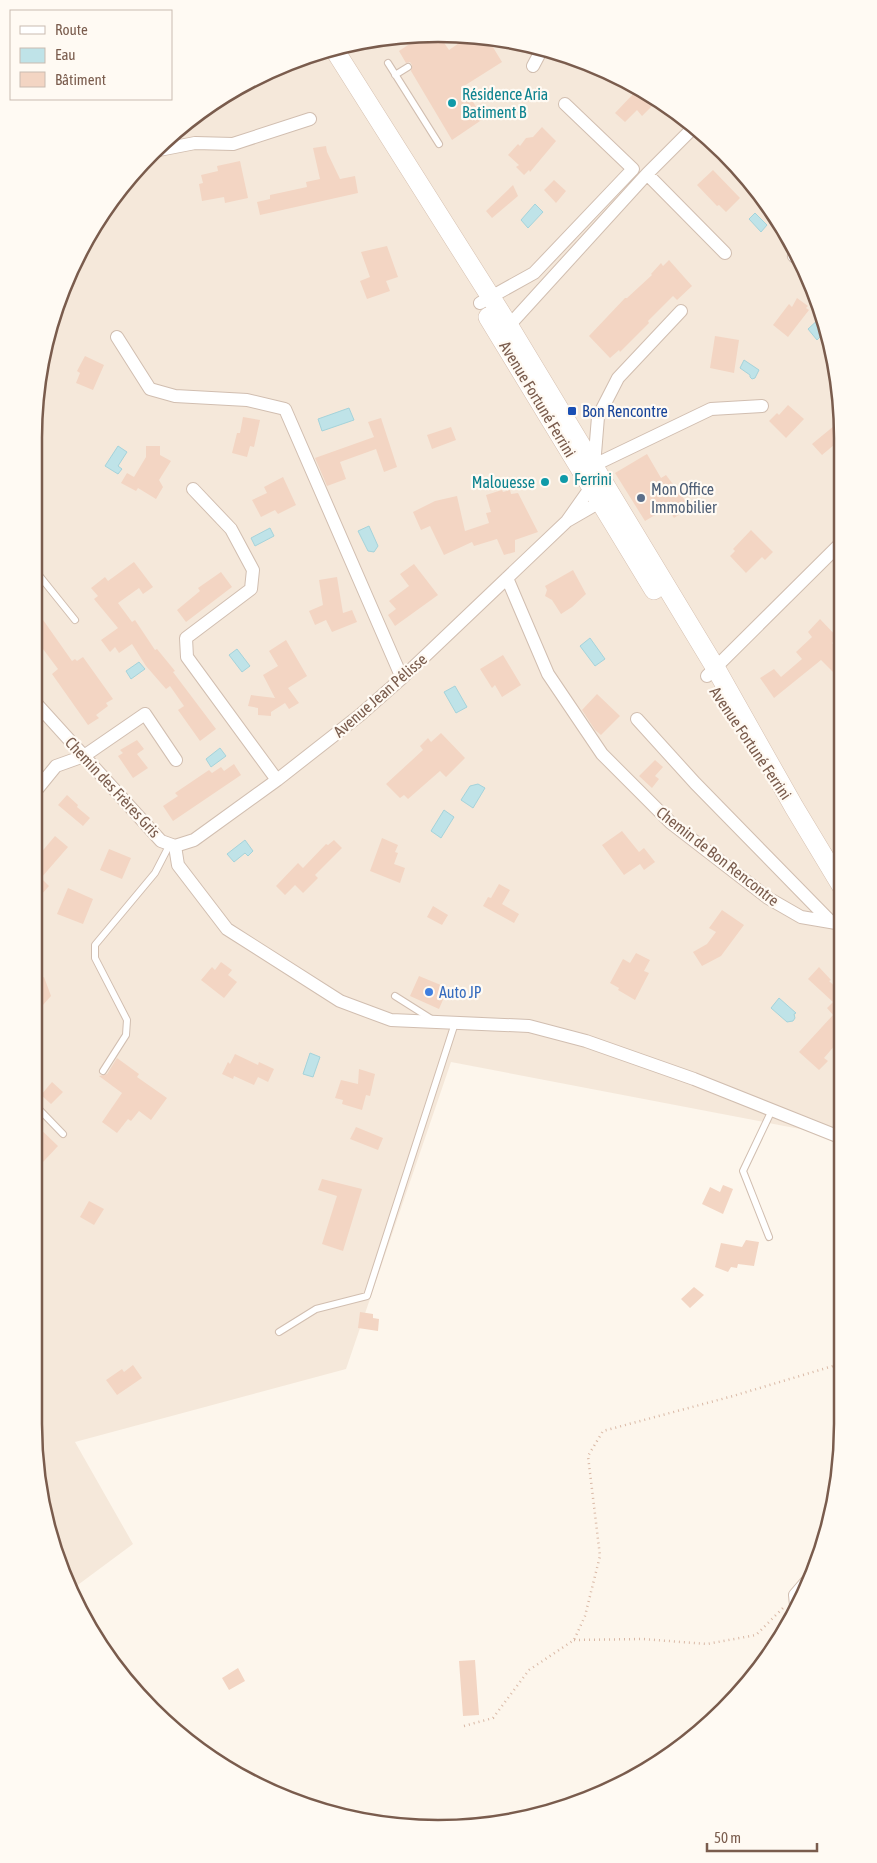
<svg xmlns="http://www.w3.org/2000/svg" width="877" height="1863" viewBox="0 0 877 1863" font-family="'Asap Condensed',sans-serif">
	<rect width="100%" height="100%" fill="#fdf6ec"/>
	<path fill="#f5e8da" d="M438 34 517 41 593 64 685 117 759 192 812 283 840 385 842 1137 451 1062 346 1369 75 1442 133 1544 71 1590 55 1555 34 1424V438L42 359 64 284 102 214 152 153 213 102 283 65 359 42Z"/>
	<path fill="#bfe3e8" stroke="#a5d3da" d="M535 204 543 212 528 228 521 220Z
		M755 213 767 225 761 232 749 219Z
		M821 317 824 328 819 333 821 336 817 340 808 329Z
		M744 360 759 370 755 378 752 379 750 377V375L740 368Z
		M349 408 354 420 322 431 318 419Z
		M118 446 127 452 118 466 122 469 118 474 105 466Z
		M369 526 378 546 374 552 368 551 358 531Z
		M270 528 274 536 255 546 251 538Z
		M590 638 605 659 595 666 580 646Z
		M237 649 250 666 242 672 229 655Z
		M139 662 145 669 131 679 126 671Z
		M455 686 467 707 456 713 444 692Z
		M220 748 226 756 211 767 206 759Z
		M478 784 485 788 473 808 461 800 470 786Z
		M444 810 454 817 441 838 431 831Z
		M245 840 253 851 248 856 245 853 234 862 227 854Z
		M779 998 796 1013 794 1014 795 1018 793 1021 787 1022 771 1008Z
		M310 1053 320 1057 313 1077 303 1074Z"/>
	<path fill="#f3d5c3" d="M438 34 449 50 468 37 488 39 502 62 464 86 483 119 452 140 411 71 412 65 410 62 406 63 399 51 423 35Z
		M637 90 657 101 642 116 637 110 625 122 615 113Z
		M542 127 556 141 530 172 529 170 524 175 516 167 519 165 508 155 518 144 520 146 526 138 533 137Z
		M326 146 327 152 340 179 355 176 358 193 260 215 257 202 270 199V195L307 187 306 182 320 179 313 148Z
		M240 161 248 198 225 203 224 197 202 201 199 184 203 183 201 175 218 171 217 166Z
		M713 170 740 198 726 212 719 205 717 206 697 185Z
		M554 180 566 191 556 203 544 190Z
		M513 185 518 196 492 218 486 211Z
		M387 246 398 277 386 281 390 291 367 299 360 281 370 277 361 252Z
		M669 260 692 286 677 300 673 296 648 321 649 323 620 352 619 350 610 358 589 336 625 298H627L652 275 651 274 661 263 663 266Z
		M797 298 808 306 806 308 809 310 788 337 773 325 789 304 792 307Z
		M715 336 739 340 734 373 710 368Z
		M85 356 104 365 93 390 76 383 80 373 77 371Z
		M788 405 804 419 786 438 769 421 777 413 779 415Z
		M243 417 260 420 254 447 250 446 247 457 232 453 237 433H240Z
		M381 418 397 467 384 472 376 449 340 462 346 479 327 486 315 458 374 437 368 422Z
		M840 421V440L822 455 812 444Z
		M451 427 456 440 432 449 427 435Z
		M146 446H160V455L171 461 159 480 163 487 156 499 138 488 136 491 121 483 127 473 134 477 146 457Z
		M647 454 661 478 666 475 690 507 674 518 667 508 645 521 615 473Z
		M283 477 296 505 278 514 275 510 261 517 252 500 267 493 264 487Z
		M502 490 503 492 510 490 511 494 518 493 538 532 515 540V552L504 555 497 539 474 546 472 542 444 555 430 526 421 530 413 512 435 501 457 496 465 531 489 523 486 513 491 512 486 495Z
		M751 530 773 552 765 560 762 557 746 573 730 556 735 551 733 549Z
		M134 562 153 587 143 594 139 588 118 603 132 622 135 620 155 650 157 649 175 671 173 672 216 729 200 741 178 710 184 706 170 686 166 689 146 666 132 644 119 653 115 647 110 652 101 640 118 628 94 599 98 596 91 588 105 577 108 581Z
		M414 564 438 595 395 626 388 615 396 609 389 601 409 586 400 574Z
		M573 570 586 594 572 607 561 614 552 600 545 596 547 590 545 586Z
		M221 572 232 587 186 622 177 610 200 591 198 588Z
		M337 577 343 613 352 610 357 622 332 632 326 620 315 625 309 611 323 605 319 580Z
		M41 617 72 661 75 659 77 661 83 657 113 699 106 703 108 706 96 715 99 718 88 725 52 674 58 669 34 637V623Z
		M820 619 838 638 832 643 841 652V680L821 660 774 698 760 678 774 669 781 677 802 659 796 652 812 637 808 632Z
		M286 640 307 676 288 688 299 703 289 709 285 703 271 712V716L258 715V708L248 706 251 695 275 698 263 675 278 666 269 651Z
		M503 655 521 685 502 697 495 685 492 688 480 669Z
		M597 694 620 716 601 735 595 730 582 710Z
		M441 733 465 758 446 777 440 771 408 799 404 795 400 798 386 784 423 750 420 746 428 738 431 742Z
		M137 740 144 749 137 754 148 768 133 778 118 756 123 753 120 750Z
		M655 760 663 767 655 776 659 779 652 788 639 776Z
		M234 764 241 775 173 821 163 806 178 796 175 793 209 770 212 773 221 767 224 771Z
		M67 795 78 805 77 807 90 818 83 826 58 805Z
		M622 831 639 852 644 848 655 862 644 870 640 864 624 875 602 845Z
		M55 836 68 847 41 878 49 886 34 903V861Z
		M382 838 398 845 395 852 398 853 394 864 405 868 400 883 370 871Z
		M334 840 342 848 315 875 318 878 303 893 295 885 285 895 276 886 298 863 303 868 326 844 328 845Z
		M109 849 131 858 122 879 100 870Z
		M499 884 510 890 502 904 519 914 514 923 483 906 488 897 491 898Z
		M68 888 93 899 83 924 57 914Z
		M433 906 448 915 442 925 427 917Z
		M722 910 744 925 721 956 702 966 693 952 707 944 716 932 709 928Z
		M636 953 650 960 644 971 649 973 635 1000 618 990 619 988 610 983 623 959 630 963Z
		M221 962 232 970 228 975 237 982 224 998 201 980 212 967 215 970Z
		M819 967 831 980 829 981 842 993V1037L824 1058 828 1061 819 1070 799 1052 833 1015 827 1008 833 1002 808 979Z
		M419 976 448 988 439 1009 410 996Z
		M44 977 51 996 34 1015V981Z
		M235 1054 258 1065 259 1062 274 1069 268 1082 258 1077 254 1085 234 1076 233 1079 222 1074 228 1062 230 1064Z
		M117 1058 139 1074 137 1077 167 1098 151 1120 139 1111 131 1121 128 1119 117 1133 102 1122 122 1093 99 1076 107 1074Z
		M359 1069 375 1074 370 1096 366 1095 362 1110 342 1104 343 1100 335 1098 341 1080 358 1084Z
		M52 1082 63 1092 51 1104 41 1095Z
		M34 1123 58 1146 43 1162 40 1159 34 1165Z
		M356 1127 383 1138 378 1150 350 1139Z
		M322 1179 362 1189 343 1251 322 1244 337 1196 318 1190Z
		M723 1185 733 1189 723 1214 702 1204 710 1187 720 1192Z
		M89 1201 104 1209 94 1225 80 1217Z
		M746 1240 759 1242 754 1266 738 1264 737 1268 731 1267 728 1272 715 1267 721 1243 742 1247Z
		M694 1287 704 1295 690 1308 681 1299Z
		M360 1312 373 1314V1318L379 1319 378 1331 358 1328Z
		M133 1365 142 1378 117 1395 106 1380 122 1369 124 1372Z
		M475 1660 479 1715 463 1716 459 1661Z
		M238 1668 245 1681 229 1690 222 1678Z"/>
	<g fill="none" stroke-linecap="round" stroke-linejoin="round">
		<defs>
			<path id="service" d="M388 63 439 144
				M395 75 408 67
				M34 504 37 501
				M34 569 75 620
				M395 996 433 1020
				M103 1071 126 1035 127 1020 95 958V945L155 873 170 844
				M34 1104 63 1134
				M34 1221 38 1218
				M769 1237 743 1171 772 1110
				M279 1332 316 1309 367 1296 455 1023"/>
			<path id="minor" d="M533 66 542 49
				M154 151 195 143 233 144 310 119
				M647 174 725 253
				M795 254 794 256 799 260
				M480 303 534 273 633 169 565 104
				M505 330 647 174 694 127
				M117 337 150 389 175 396 247 400 285 409 402 678
				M594 466 598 417 618 378 681 311
				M586 469 711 409 762 406
				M193 489 231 529 253 570 251 589 186 638 187 657 277 780
				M507 578 548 674 602 754 671 823 768 898 801 917 842 924
				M707 676 840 544
				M34 701 161 841 175 846
				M637 719 695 783 831 922
				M34 793 56 766 84 756 145 714 176 760
				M175 846 178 865 227 929 340 1001 391 1020 529 1026 586 1041 694 1079 842 1138
				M175 846 194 840 277 780 360 715 402 678 567 521 591 487 598 485 606 486 604 496 600 502 567 521
				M832 869 841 857
				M796 1605 795 1595 814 1573"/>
			<path id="secondary" d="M334 49 509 326 715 667 794 807 841 885
				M488 317 654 590"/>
		</defs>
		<use href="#service" stroke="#d1beb0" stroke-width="8"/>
		<use href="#minor" stroke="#d1beb0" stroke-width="14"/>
		<use href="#secondary" stroke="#d6c0b0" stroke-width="20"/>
		<path stroke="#d9b8a5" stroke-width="2.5" stroke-dasharray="1 4" stroke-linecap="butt" d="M574 1640 643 1639 707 1644 756 1635 784 1607
			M464 1726 493 1718 529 1670 574 1640 585 1616 600 1556 588 1456 603 1431 733 1396 843 1363"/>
		<use href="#service" stroke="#fff" stroke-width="6"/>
		<use href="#minor" stroke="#fff" stroke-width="12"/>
		<use href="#secondary" stroke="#fff" stroke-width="19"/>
	</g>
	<g fill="#0f9aa8" stroke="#fffaf3" stroke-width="2">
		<circle cx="452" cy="103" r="5"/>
		<circle cx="564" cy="479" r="5"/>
		<circle cx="545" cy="482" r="5"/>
	</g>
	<rect fill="#1a4fb4" stroke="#fffaf3" stroke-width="2" x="567" y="406" width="10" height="10" rx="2.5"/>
	<circle fill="#5c6f8a" stroke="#fffaf3" stroke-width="2" cx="641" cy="498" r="5"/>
	<circle fill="#3f7fe0" stroke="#fffaf3" stroke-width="2" cx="429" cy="992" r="5"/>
	<g text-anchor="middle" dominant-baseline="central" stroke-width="4.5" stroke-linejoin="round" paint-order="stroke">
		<g font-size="16" fill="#0d838f" stroke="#fffaf3" text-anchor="start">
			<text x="462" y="94">Résidence Aria<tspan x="462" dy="18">Batiment B</tspan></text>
			<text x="574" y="479">Ferrini</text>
			<text x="535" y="482" text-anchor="end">Malouesse</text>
		</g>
		<g font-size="16" fill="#7a5c4d" stroke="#fffaf3">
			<text transform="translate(538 399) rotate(59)">Avenue Fortuné Ferrini</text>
			<text transform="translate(380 695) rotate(-41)">Avenue Jean Pélisse</text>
			<text transform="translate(751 743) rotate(56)">Avenue Fortuné Ferrini</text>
			<text transform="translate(113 787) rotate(47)">Chemin des Frères Gris</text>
			<text transform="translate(718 856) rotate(38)">Chemin de Bon Rencontre</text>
		</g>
		<g font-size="16" fill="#164399" stroke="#fffaf3" text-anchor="start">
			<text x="582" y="411">Bon Rencontre</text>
		</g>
		<g font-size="16" fill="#4e5e75" stroke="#fffaf3" text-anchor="start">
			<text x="651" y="489">Mon Office<tspan x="651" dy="18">Immobilier</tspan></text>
		</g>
		<g font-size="16" fill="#366cbe" stroke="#fffaf3" text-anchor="start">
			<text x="439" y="992">Auto JP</text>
		</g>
	</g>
	<path d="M0 0H877V1863H0ZM438 42H438A396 396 0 0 1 834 438V1424A396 396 0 0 1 438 1820H438A396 396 0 0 1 42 1424V438A396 396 0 0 1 438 42Z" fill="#fffaf3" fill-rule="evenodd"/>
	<path fill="none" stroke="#7a5c4d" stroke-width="2.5" d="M438 42H438A396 396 0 0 1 834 438V1424A396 396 0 0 1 438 1820H438A396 396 0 0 1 42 1424V438A396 396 0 0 1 438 42Z"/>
	<rect x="10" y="10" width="162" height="90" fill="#fffaf3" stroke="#cabbb1"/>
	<rect x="20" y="26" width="25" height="8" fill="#ffffff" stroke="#cabbb1"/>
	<text x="55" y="35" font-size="15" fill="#7a5c4d">Route</text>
	<rect x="20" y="48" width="25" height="15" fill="#bfe3e8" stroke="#cabbb1"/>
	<text x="55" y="60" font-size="15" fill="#7a5c4d">Eau</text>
	<rect x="20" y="72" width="25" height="15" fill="#f3d5c3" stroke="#cabbb1"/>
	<text x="55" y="85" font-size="15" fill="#7a5c4d">Bâtiment</text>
	<path d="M707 1843v8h110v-8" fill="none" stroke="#7a5c4d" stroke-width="2.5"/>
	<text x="714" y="1843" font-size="15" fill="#7a5c4d" stroke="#fffaf3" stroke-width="4" paint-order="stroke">50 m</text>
</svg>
